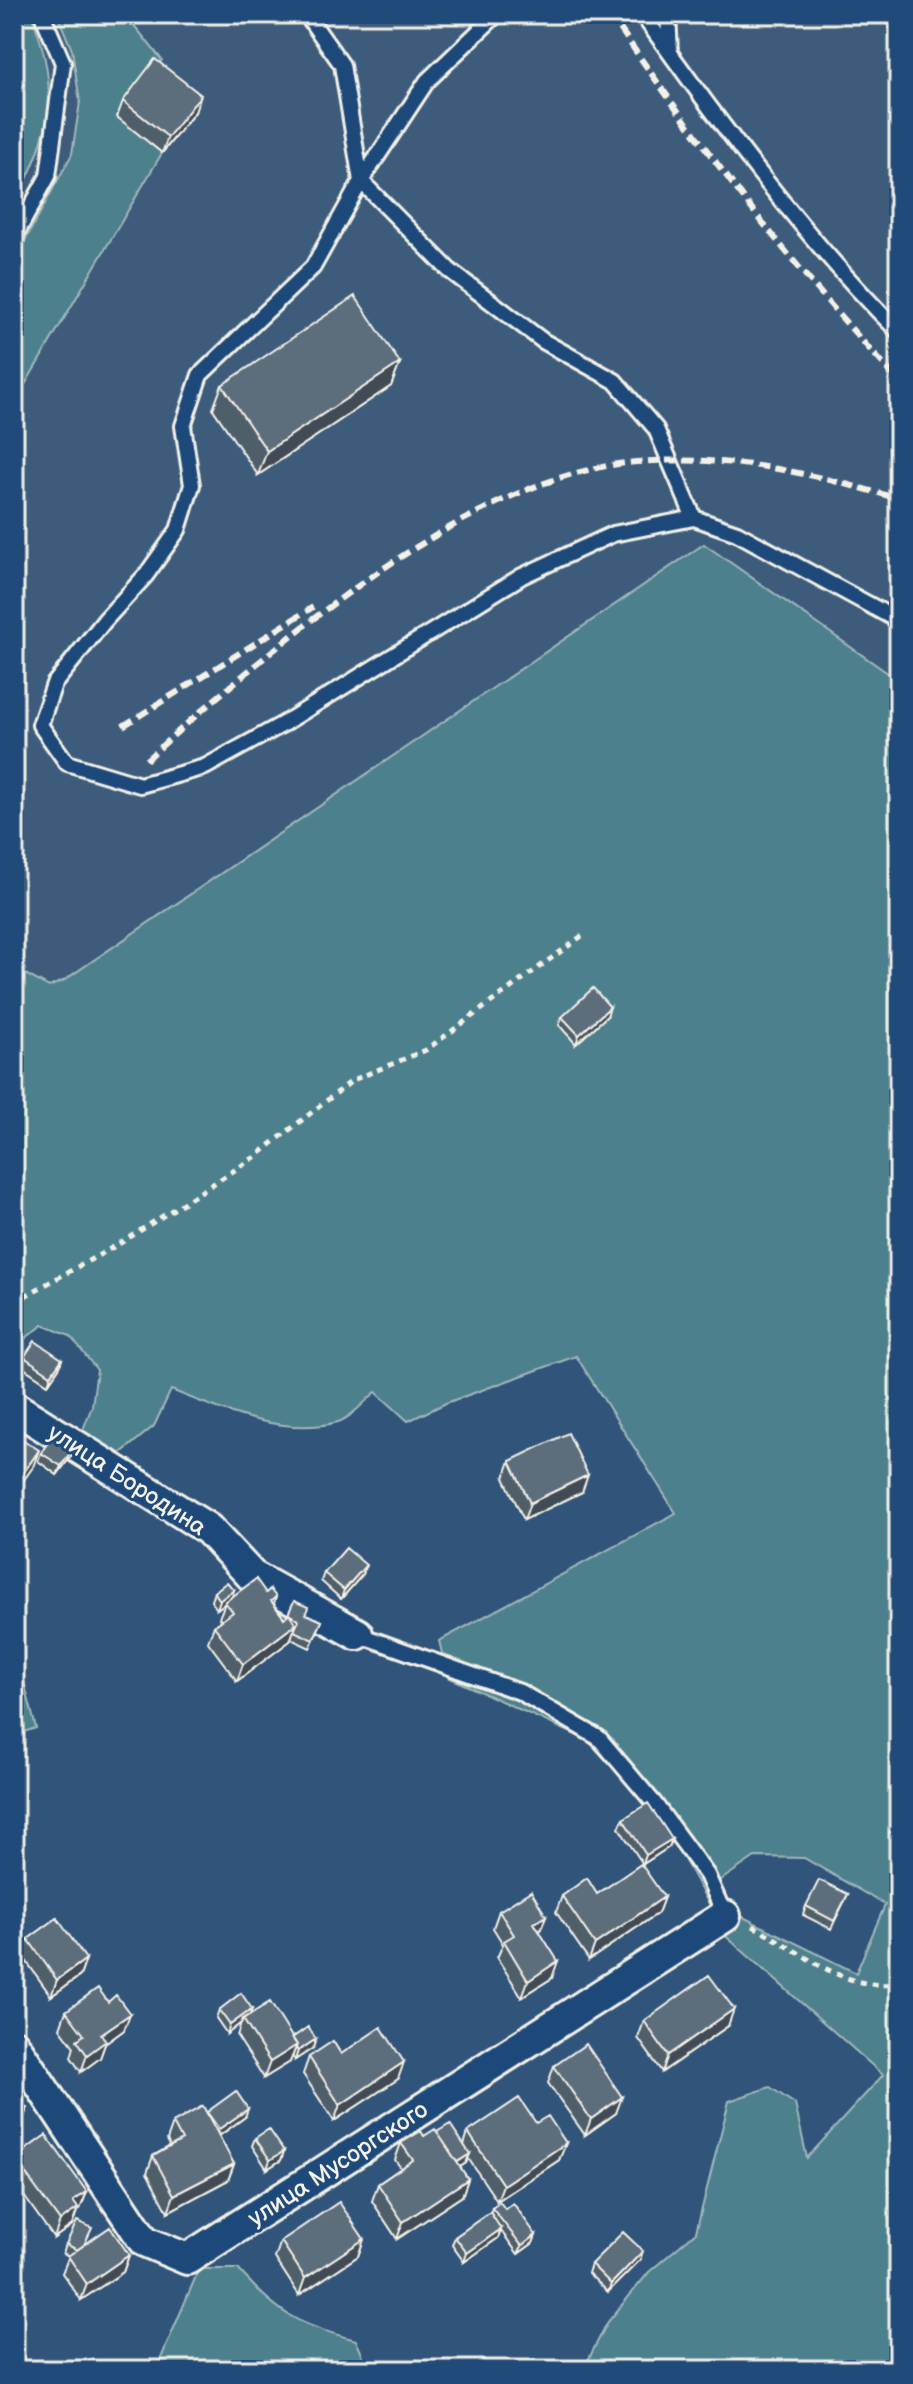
<svg xmlns="http://www.w3.org/2000/svg" width="913" height="2384" viewBox="0 0 913 2384" font-family="'Balsamiq Sans',sans-serif">
	<rect width="100%" height="100%" fill="#31547b"/>
	<filter id="ink" filterUnits="userSpaceOnUse"><feTurbulence type="fractalNoise" baseFrequency=".0125" numOctaves="2"/><feDisplacementMap in="SourceGraphic" scale="16" xChannelSelector="R" yChannelSelector="G"/><feConvolveMatrix kernelMatrix="1 2 1 2 8 2 1 2 1" color-interpolation-filters="sRGB"/></filter>
	<g filter="url(#ink)">
		<path fill="#3e5c7b" d="M14 14H899V681L704 544 63 981 49 987 14 968Z"/>
		<path fill="#4d808d" stroke="#a0b8ba" stroke-width="2" d="M14 14H31C61 89 52 135 14 204Z
			M57 14H125L162 60 117 117 162 153 14 403V261L72 154 80 102 72 50Z
			M704 544 899 681V2370H583L607 2323 649 2272 696 2232 729 2101 770 2087 795 2104 807 2158 883 2075 720 1931 739 1915 856 1973 885 1905 804 1858 755 1857 718 1882 732 1912 714 1913 675 1843 633 1788 587 1740 448 1677 439 1641 676 1513 576 1356 446 1403 408 1421 376 1392C365 1401 351 1418 338 1422 283 1437 221 1410 171 1390L154 1426 115 1458 81 1435 92 1406 97 1370 70 1336 43 1325 14 1347V968L49 987 63 981Z
			M14 1643 36 1728 14 1735Z
			M199 2269H238C278 2314 298 2325 356 2340L369 2370H156Z"/>
		<g fill="none" stroke-linecap="round" stroke-linejoin="round">
			<defs>
				<path id="service" d="M306 14 342 65 361 181 449 270 543 341 615 381 656 429 694 518
					M497 14 427 81 361 181 313 267 200 375 183 426 192 485 178 530 146 575 105 620 54 684 40 725 67 763 140 785 205 767 283 724 522 576 613 534 694 518 737 533 899 621
					M642 14C718 121 806 240 899 332
					M668 14 670 53
					M14 238 48 176 63 63 42 14
					M357 1634 520 1692 599 1738 654 1803 707 1875 725 1916"/>
				<path id="minor" d="M14 1407 208 1529 252 1576 357 1634
					M14 2045 144 2241 187 2259 725 1916"/>
			</defs>
			<use href="#service" stroke="#f4f1e8" stroke-width="20"/>
			<use href="#minor" stroke="#f4f1e8" stroke-width="36"/>
			<path stroke="#f4f1e8" stroke-width="5" stroke-dasharray="6 6" stroke-linecap="butt" d="M14 1302 119 1244 255 1157 353 1080 426 1050 586 933
				M753 1926C798 1949 846 1994 899 1983"/>
			<use href="#service" stroke="#1f4a7a" stroke-width="14"/>
			<use href="#minor" stroke="#1f4a7a" stroke-width="30"/>
			<path stroke="#f4f1e8" stroke-width="6" stroke-dasharray="12 6" stroke-linecap="butt" d="M610 14C698 143 792 267 899 381
				M123 726 313 607
				M146 760C269 650 468 475 637 462 733 455 808 472 899 499"/>
		</g>
		<path fill="#4f5e6b" stroke="#f4f1e8" stroke-width="2" d="M123 101 195 112 162 153 117 117Z
			M400 363 391 386 258 475 213 409 222 385Z
			M607 1016 576 1044 559 1025 562 1017Z
			M24 1357 62 1359 59 1368 48 1384 21 1366Z
			M41 1453 71 1456 57 1475 38 1461Z
			M510 1461 582 1492 524 1520 504 1478Z
			M324 1573 363 1574 341 1599 321 1581Z
			M234 1590 231 1597 266 1593 276 1597 274 1604 284 1618 306 1614 322 1621 310 1648 291 1639 294 1628 290 1641 237 1681 208 1642 214 1626 221 1620 219 1618 225 1603 217 1609 211 1601 214 1592Z
			M623 1819 669 1847 643 1864 619 1828Z
			M597 1894 664 1897 658 1913 589 1960 556 1912 562 1896Z
			M848 1894 831 1929 803 1915 806 1906Z
			M499 1911 540 1932 552 1978 522 1997 497 1958 503 1944 493 1928Z
			M28 1939 86 1959 80 1976 51 1996 22 1955Z
			M108 2002 124 2030 105 2044 100 2058 81 2072 71 2057 74 2047 60 2028 66 2011Z
			M252 2009 250 2014 313 2048 295 2060 292 2056 290 2062 264 2078 237 2036 241 2023 227 2034 216 2018 219 2010Z
			M644 2021 728 2026 662 2072 638 2038Z
			M309 2057 398 2079 334 2121 303 2074Z
			M554 2066 616 2113 585 2135 548 2083Z
			M206 2113 245 2117 219 2136 234 2164 228 2180 168 2212 147 2173 153 2156 170 2146 167 2140 173 2123Z
			M536 2123 566 2143 559 2160 497 2201 468 2158 466 2163 460 2167 468 2179 462 2196 397 2239 372 2201 378 2184 401 2168 395 2160 401 2143 437 2132 464 2145 468 2132Z
			M255 2138 284 2151 281 2160 267 2169 252 2146Z
			M14 2158 87 2192 80 2209 77 2211 72 2225 54 2238 14 2182Z
			M492 2208 505 2209 536 2235 533 2243 518 2254 501 2231 498 2238 464 2262 452 2245 455 2237 490 2213Z
			M364 2239 358 2256 299 2295 275 2258 281 2241Z
			M66 2244 85 2245 129 2255 123 2272 81 2300 62 2273 69 2256 63 2253Z
			M640 2260 608 2292 588 2273 591 2264Z"/>
		<path fill="#404c57" stroke="#f4f1e8" stroke-width="2" d="M201 95 195 112 162 153 168 137Z
			M400 363 391 386 258 475 267 451Z
			M610 1007 607 1016 576 1044 579 1035Z
			M62 1359 59 1368 48 1384 51 1375Z
			M74 1447 71 1456 57 1475 61 1466Z
			M39 1450 33 1467 14 1494 17 1482Z
			M588 1475 582 1492 524 1520 530 1503Z
			M366 1565 363 1574 341 1599 344 1590Z
			M234 1590 231 1599 217 1609 220 1600Z
			M296 1624 290 1641 237 1681 243 1664Z
			M672 1839 669 1847 643 1864 646 1855Z
			M664 1897 658 1913 589 1960 595 1944Z
			M546 1916 540 1932 534 1923Z
			M86 1959 80 1976 51 1996 57 1980Z
			M558 1961 552 1978 522 1997 528 1981Z
			M252 2009 249 2017 243 2019 241 2023 227 2034 230 2025Z
			M734 2009 728 2026 662 2072 668 2055Z
			M130 2014 124 2030 105 2044 100 2058 81 2072 87 2055 101 2034Z
			M316 2039 313 2048 295 2060 298 2051Z
			M297 2045 290 2062 264 2078 270 2062Z
			M404 2062 398 2079 334 2121 340 2105Z
			M622 2097 616 2113 585 2135 591 2119Z
			M27 2109 21 2125 14 2130V2118Z
			M248 2109 245 2117 216 2138 219 2129Z
			M566 2143 559 2160 497 2201 503 2185Z
			M284 2151 281 2160 267 2169 270 2160Z
			M470 2154 466 2163 452 2172 455 2164Z
			M234 2164 228 2180 168 2212 174 2195Z
			M468 2179 462 2196 397 2239 403 2222Z
			M87 2192 80 2209 77 2211 72 2225 54 2238 60 2221 73 2201Z
			M501 2229 498 2238 464 2262 467 2253Z
			M536 2235 533 2243 518 2254 522 2246Z
			M364 2239 358 2256 299 2295 305 2278Z
			M643 2251 640 2260 608 2292 611 2284Z
			M129 2255 123 2272 81 2300 87 2284Z"/>
		<path fill="#5c6d7c" stroke="#f4f1e8" stroke-width="2" d="M155 59 201 95 168 137 123 101Z
			M355 296 400 363 267 451 222 385Z
			M593 988 610 1007 579 1035 562 1017Z
			M35 1341 62 1359 51 1375 24 1357Z
			M54 1433 74 1447 61 1466 41 1453Z
			M568 1433 588 1475 530 1503 510 1461Z
			M14 1434 39 1450 17 1482 14 1480Z
			M346 1548 366 1565 344 1590 324 1573Z
			M256 1579 266 1593 270 1589 276 1597 271 1601 284 1618 289 1614 296 1624 243 1664 214 1626 233 1612 225 1602Z
			M227 1582 234 1590 220 1600 214 1592Z
			M294 1601 308 1607 306 1614 322 1621 313 1640 294 1631 299 1620 288 1614Z
			M648 1803 672 1839 646 1855 623 1819Z
			M641 1864 664 1897 595 1944 562 1896 587 1878 597 1894Z
			M819 1880 848 1894 834 1921 806 1906Z
			M531 1891 546 1916 534 1923 558 1961 528 1981 504 1941 514 1935 499 1911Z
			M57 1918 86 1959 57 1980 28 1939Z
			M709 1975 734 2009 668 2055 644 2021Z
			M98 1988 108 2002 116 1995 130 2014 101 2034 106 2041 87 2055 77 2040 84 2035 66 2011Z
			M241 1993 252 2009 230 2025 219 2010Z
			M270 2002 297 2045 270 2062 243 2019Z
			M308 2027 316 2039 298 2051 296 2048 297 2045 292 2038Z
			M381 2027 404 2062 340 2105 309 2057 333 2041 341 2054Z
			M586 2044 622 2097 591 2119 554 2066Z
			M14 2090 27 2109 14 2118Z
			M236 2091 248 2109 219 2129 207 2112Z
			M519 2098 536 2123 548 2116 566 2143 503 2185 468 2132Z
			M203 2106 234 2164 174 2195 153 2156 182 2140 173 2123Z
			M450 2124 470 2154 457 2162 437 2132Z
			M269 2129 284 2151 270 2160 255 2138Z
			M435 2129 468 2179 403 2222 378 2184 413 2160 401 2143 421 2131 424 2136Z
			M46 2135 87 2192 73 2201 78 2208 60 2221 14 2158Z
			M339 2202 364 2239 305 2278 281 2241Z
			M500 2202 505 2209 513 2203 536 2235 522 2246 492 2208Z
			M490 2212 501 2229 467 2253 455 2237Z
			M77 2221 92 2228 84 2245 77 2250 66 2244Z
			M110 2227 129 2255 87 2284 68 2256Z
			M623 2232 643 2251 611 2284 591 2264Z
			M14 2272 19 2275 14 2285Z"/>
	</g>
	<g text-anchor="middle" dominant-baseline="central" stroke-width="6" stroke-linejoin="round" paint-order="stroke">
		<g font-size="24" fill="#f4f1e8" stroke="#1f4a7a">
			<text transform="translate(127 1480) rotate(33)">улица Бородина</text>
			<text transform="translate(338 2164) rotate(-33)">улица Мусоргского</text>
		</g>
	</g>
	<rect width="913" height="2384" fill="none" stroke="#1f4a7a" stroke-width="48"/>
	<rect x="24" y="24" width="865" height="2336" fill="none" stroke="#f4f1e8" stroke-width="3" filter="url(#ink)"/>
</svg>
